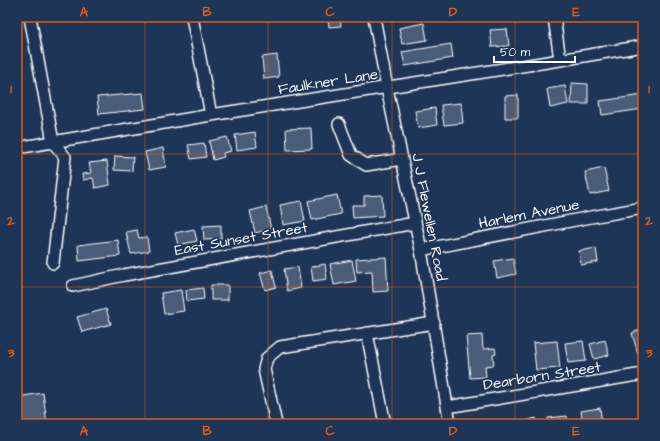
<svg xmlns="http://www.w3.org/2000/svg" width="660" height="441" viewBox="0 0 660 441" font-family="'Architects Daughter',sans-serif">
	<rect width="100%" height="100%" fill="#1d3557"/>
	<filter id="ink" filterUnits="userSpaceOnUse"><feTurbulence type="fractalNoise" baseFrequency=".025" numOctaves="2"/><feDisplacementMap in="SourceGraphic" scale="8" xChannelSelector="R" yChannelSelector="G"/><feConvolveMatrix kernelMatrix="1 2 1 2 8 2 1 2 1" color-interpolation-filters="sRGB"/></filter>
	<g filter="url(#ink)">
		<path fill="#4a5d79" stroke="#fff" d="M328 17H340L341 26 329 27Z
			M424 23 427 40 402 44 399 28Z
			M507 29 509 46 492 47 490 30Z
			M451 44 453 58 405 66 402 52Z
			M277 55 279 77 264 79 262 57Z
			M572 83 588 84V104H571Z
			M565 86 568 104 550 108 547 89Z
			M143 93 145 109 99 114 97 97Z
			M518 95V118H505V96Z
			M643 95V109L602 115 600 101Z
			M461 103 463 123 444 125 441 105Z
			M435 108 437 125 418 128 415 111Z
			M311 128 312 149 287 150 286 129Z
			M255 132 257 147 237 150 235 135Z
			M227 137 231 151 223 153 224 157 213 160 209 141Z
			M204 143 206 157 191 159 188 145Z
			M163 148 166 167 149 170 145 152Z
			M115 156 133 157 132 171 114 170Z
			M107 161 110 185 95 188 93 178 83 180 82 174 91 173 89 163Z
			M604 168 609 191 590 195 585 172Z
			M337 195 341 214 312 220 308 201Z
			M382 195 383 216 353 218 352 205H364V196Z
			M301 201 305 221 283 225 280 205Z
			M266 207 271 229 255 233 250 211Z
			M221 225V239L204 240 203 226Z
			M194 229 197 241 178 245 175 233Z
			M137 230 139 238 147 237 149 251 131 254 126 232Z
			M118 240 120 256 79 261 78 245Z
			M596 248 598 262 581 265 579 251Z
			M386 257 388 291 373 292 372 271 357 272 356 259Z
			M513 258 516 274 497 278 494 261Z
			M352 260 356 281 334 285 330 264Z
			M325 264 327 279 313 281 311 267Z
			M298 267 301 288 287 291 284 269Z
			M272 270 276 287 265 290 260 273Z
			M211 285H228V300H211Z
			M203 288 204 299 187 301 186 290Z
			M181 290 184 311 164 314 161 293Z
			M106 309 111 324 82 332 77 317Z
			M643 329V353L638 354 632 333Z
			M482 335 483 349 495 348 496 354 493 355 494 365 485 366 486 377 470 378 466 336Z
			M605 340 609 355 594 359 590 344Z
			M557 341 560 368 536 370 533 343Z
			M583 341 586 361 568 363 565 343Z
			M43 393 47 424H17V397Z
			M600 408 602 424H583L581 411Z
			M567 416 568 424H549L548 418Z
			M536 418 538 424H522V422Z"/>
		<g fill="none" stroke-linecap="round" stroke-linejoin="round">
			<defs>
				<path id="minor" d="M30 17 53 142 65 157 53 263
					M192 17 211 115
					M374 17 387 88 421 250 450 424
					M554 17 560 60
					M339 124 351 155 366 165 402 159
					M17 148 211 115 560 60 643 46
					M421 250 591 217 643 208
					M73 286 124 275 415 223
					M367 333 385 424
					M447 407 643 374
					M276 424 264 369 267 358 280 347 434 323"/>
			</defs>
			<use href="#minor" stroke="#fff" stroke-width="14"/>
			<use href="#minor" stroke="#1d3557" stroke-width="11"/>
		</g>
	</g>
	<path fill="none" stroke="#e8590c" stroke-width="1" stroke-opacity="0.55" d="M145 17V424M268 17V424M392 17V424M515 17V424M17 154H643M17 287H643"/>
	<g text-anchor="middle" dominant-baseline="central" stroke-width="3.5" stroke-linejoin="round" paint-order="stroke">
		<g font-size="15" fill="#fff" stroke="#1d3557">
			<text transform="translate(328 82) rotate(-9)">Faulkner Lane</text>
			<text transform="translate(529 214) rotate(-11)">Harlem Avenue</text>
			<text transform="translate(429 217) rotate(79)">J J Flewellen Road</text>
			<text transform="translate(241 239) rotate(-10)">East Sunset Street</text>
			<text transform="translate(542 376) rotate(-9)">Dearborn Street</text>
		</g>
	</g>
	<rect width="660" height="441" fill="none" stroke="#1d3557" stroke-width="44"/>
	<path d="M494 56v6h81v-6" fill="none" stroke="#ffffff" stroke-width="2"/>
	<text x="500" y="56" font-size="12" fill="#ffffff" stroke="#1d3557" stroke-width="3" paint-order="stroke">50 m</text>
	<rect x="22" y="22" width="616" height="397" fill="none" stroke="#e8590c" stroke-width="1.5"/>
	<g font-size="13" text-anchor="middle" font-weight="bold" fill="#e8590c">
		<text x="84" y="16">A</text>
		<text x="207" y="16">B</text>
		<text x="330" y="16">C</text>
		<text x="453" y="16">D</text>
		<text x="576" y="16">E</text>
		<text x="11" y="93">1</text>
		<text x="649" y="93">1</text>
		<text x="11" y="225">2</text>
		<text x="649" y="225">2</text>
		<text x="11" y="357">3</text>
		<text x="649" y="357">3</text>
		<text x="84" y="435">A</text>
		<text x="207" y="435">B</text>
		<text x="330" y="435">C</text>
		<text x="453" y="435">D</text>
		<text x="576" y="435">E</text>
	</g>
</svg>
